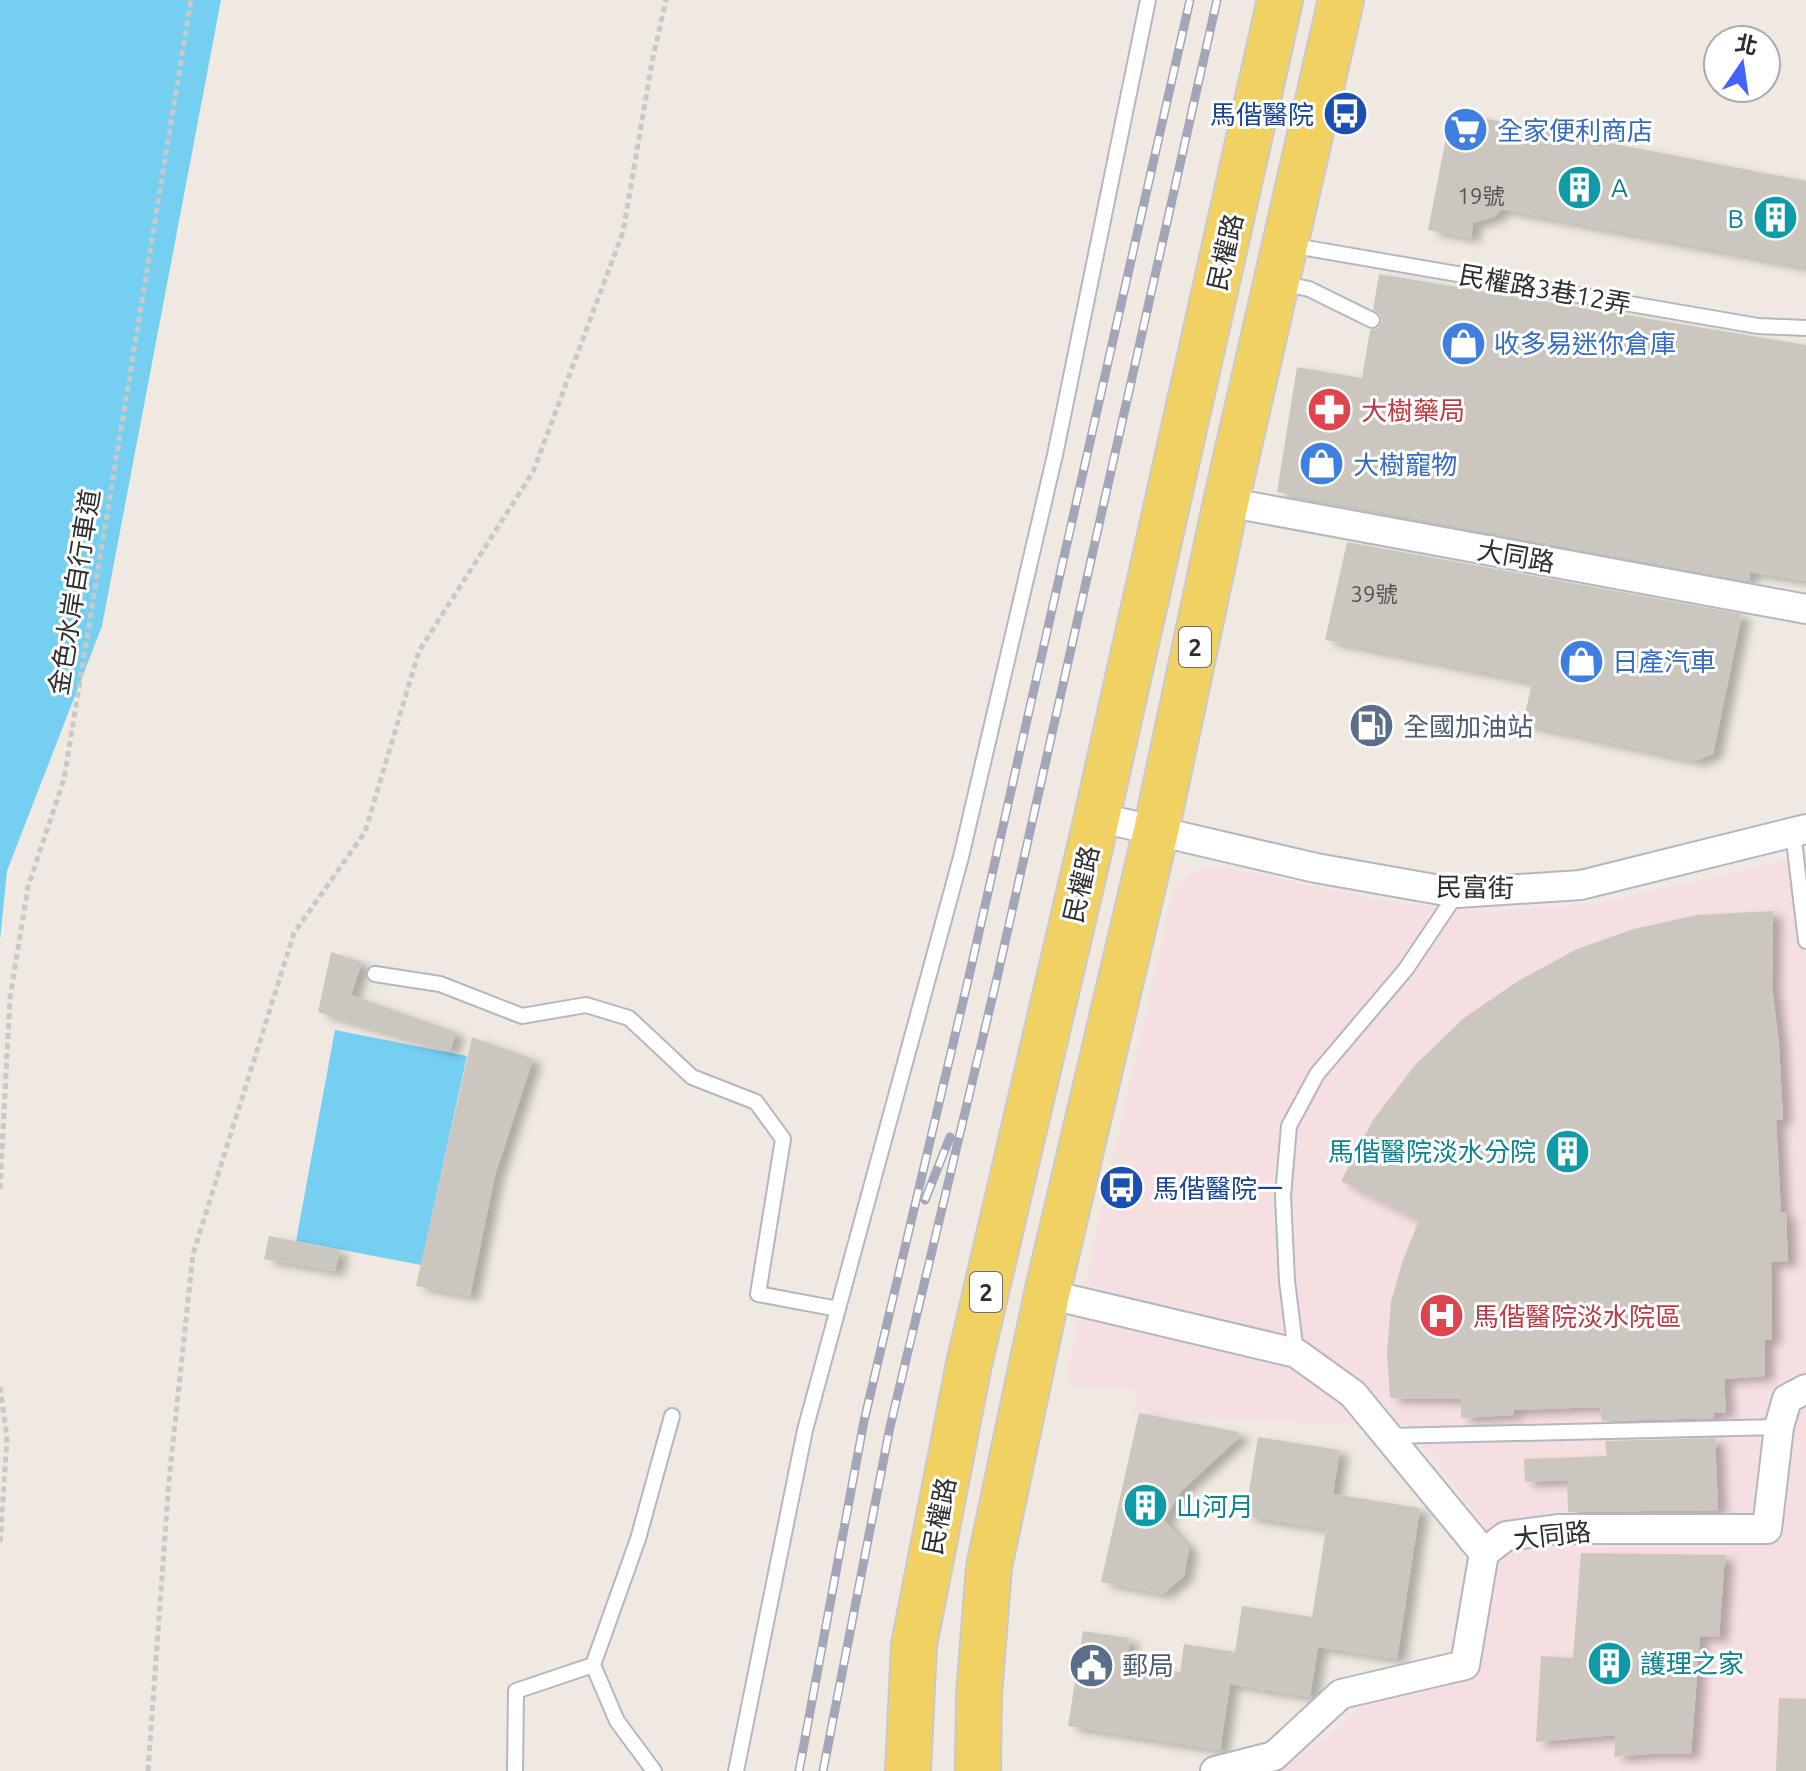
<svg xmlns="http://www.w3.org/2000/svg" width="1806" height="1771" viewBox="0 0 1806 1771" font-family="Ubuntu,'Noto Sans TC',sans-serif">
	<defs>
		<filter id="shadow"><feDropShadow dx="9" dy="5" stdDeviation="4" flood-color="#0004"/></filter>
	</defs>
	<rect width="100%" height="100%" fill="#efe9e1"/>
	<path fill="#f5dfe0" d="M1806 856V1771H1281L1328 1736 1366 1702 1460 1684 1480 1663 1499 1562 1483 1523 1406 1424 1359 1425 1134 1415 1135 1390 1065 1385 1093 1248 1174 887 1194 871 1221 867 1399 904 1486 911 1596 904Z"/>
	<path fill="#75cff0" d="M0 0H221L102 626 7 871 0 940Z
		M335 1030 467 1056 421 1265 296 1241Z"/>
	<path fill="#cbc7bf" filter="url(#shadow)" d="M1451 112 1806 181V267L1501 209 1494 217 1473 223 1471 238 1428 230Z
		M1379 274 1806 345V581L1750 572 1749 581 1277 492 1297 367 1362 378 1370 330 1378 328 1382 320 1380 314 1373 310Z
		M1347 542 1742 614 1713 754 1695 761 1523 724 1532 682 1325 640Z
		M1773 911 1772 986 1779 1045 1783 1120H1776L1781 1212 1786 1213 1788 1262H1771L1772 1339 1765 1340V1376L1724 1379 1726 1413 1714 1412V1418L1602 1421 1600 1407 1514 1410 1513 1415 1461 1418V1399L1390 1398 1387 1352 1391 1302 1403 1260 1419 1220 1341 1181 1373 1120 1415 1065 1464 1018 1518 981 1577 949 1634 929 1697 915Z
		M331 952 362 962 351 995 456 1032 450 1051 318 1012Z
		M472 1037 533 1059 495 1175 470 1296 416 1286Z
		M269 1236 340 1250 335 1271 264 1259Z
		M1139 1413 1239 1432 1237 1434 1242 1435 1181 1491 1164 1520 1189 1548 1184 1576 1163 1594 1101 1582Z
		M1258 1437 1340 1450 1333 1494 1420 1508 1397 1659 1318 1647 1310 1697 1230 1684 1220 1750 1068 1726 1083 1631 1130 1638 1126 1663 1180 1672 1184 1644 1235 1652 1242 1606 1312 1617 1326 1529 1245 1516Z
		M1715 1438 1718 1510 1568 1512 1567 1480 1525 1482 1524 1459 1607 1456 1605 1441Z
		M1581 1553 1725 1555 1719 1637 1700 1636 1691 1754H1648L1614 1757 1616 1735 1536 1742 1541 1656 1573 1658Z
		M1779 1698 1806 1699V1771H1776Z"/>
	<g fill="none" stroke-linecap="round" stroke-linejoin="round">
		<defs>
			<path id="service" d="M1289 245 1758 326 1806 328
				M1280 283 1309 289 1372 320
				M1793 832 1806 941
				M375 974 440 984 522 1016 586 1005 629 1018 692 1077 756 1102 783 1139 758 1294 838 1309
				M1296 1353 1287 1281 1283 1196 1289 1126 1317 1074 1406 969 1457 893
				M1389 1436 1779 1427
				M515 1771 516 1691 593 1665
				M654 1771 617 1721 593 1665 638 1539 672 1416
				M736 1771 805 1430 961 857 1055 455 1148 0"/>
			<path id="minor" d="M1226 502 1806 609
				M1097 817 1316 868 1457 893 1581 885 1806 829
				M1047 1294 1296 1353 1353 1394 1484 1553
				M1215 1771 1274 1756 1341 1694 1465 1665 1484 1553 1506 1536 1558 1529H1767L1779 1427 1787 1399 1806 1389"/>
			<path id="primary" d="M908 1771 914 1645 969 1364 1097 817 1280 0
				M978 1771 979 1695 989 1567 1047 1294 1156 831 1226 502 1341 0"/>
		</defs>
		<use href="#service" stroke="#b4b7c1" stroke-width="18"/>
		<use href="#minor" stroke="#b4b7c1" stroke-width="32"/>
		<use href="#primary" stroke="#c9c9c9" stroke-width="48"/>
		<path stroke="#c9c9c9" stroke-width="5" stroke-dasharray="6 4" stroke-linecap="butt" d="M0 1189 10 998 28 887 64 779 191 0
			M0 1387 7 1438 0 1545
			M148 1771 169 1480 193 1254 294 933 365 832 419 651 533 472 623 232 652 62 666 0"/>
		<use href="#service" stroke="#fff" stroke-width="14"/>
		<use href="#minor" stroke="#fff" stroke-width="28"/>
		<use href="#primary" stroke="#f2d163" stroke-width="44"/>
		<defs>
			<path id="rail" d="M925 1200 950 1137
				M799 1771 864 1421 970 972 1190 0
				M823 1771 890 1427 997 978 1217 0"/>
		</defs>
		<use href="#rail" stroke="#a3a6b8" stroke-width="9"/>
		<use href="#rail" stroke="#fff" stroke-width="6" stroke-dasharray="18" stroke-linecap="butt"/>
	</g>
	<defs>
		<symbol id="bus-disc" viewBox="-11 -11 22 22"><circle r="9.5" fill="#1a4fb4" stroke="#fff"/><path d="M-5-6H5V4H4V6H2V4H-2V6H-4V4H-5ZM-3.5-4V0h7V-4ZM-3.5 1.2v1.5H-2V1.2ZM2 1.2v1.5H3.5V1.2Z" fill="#fff"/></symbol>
		<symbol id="supermarket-disc" viewBox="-11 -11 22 22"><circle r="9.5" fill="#3f7fe0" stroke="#fff"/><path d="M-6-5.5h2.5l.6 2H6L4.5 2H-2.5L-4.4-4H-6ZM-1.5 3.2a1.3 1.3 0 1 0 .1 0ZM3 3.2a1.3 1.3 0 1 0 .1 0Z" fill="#fff"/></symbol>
		<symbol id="building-disc" viewBox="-11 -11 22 22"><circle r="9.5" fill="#0f9aa8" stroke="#fff"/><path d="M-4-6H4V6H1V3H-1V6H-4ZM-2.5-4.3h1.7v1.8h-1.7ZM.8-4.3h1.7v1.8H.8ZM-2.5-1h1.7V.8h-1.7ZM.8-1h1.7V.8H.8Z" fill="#fff"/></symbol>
		<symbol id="shop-disc" viewBox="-11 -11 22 22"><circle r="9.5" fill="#3f7fe0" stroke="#fff"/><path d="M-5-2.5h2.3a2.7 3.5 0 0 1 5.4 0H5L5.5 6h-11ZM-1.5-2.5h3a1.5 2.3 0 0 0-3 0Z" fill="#fff"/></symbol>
		<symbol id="pharmacy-disc" viewBox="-11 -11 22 22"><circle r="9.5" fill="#e0444e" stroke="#fff"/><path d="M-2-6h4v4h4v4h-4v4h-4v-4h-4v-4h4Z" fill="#fff"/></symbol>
		<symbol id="fuel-disc" viewBox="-11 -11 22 22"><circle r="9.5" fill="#5c6f8a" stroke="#fff"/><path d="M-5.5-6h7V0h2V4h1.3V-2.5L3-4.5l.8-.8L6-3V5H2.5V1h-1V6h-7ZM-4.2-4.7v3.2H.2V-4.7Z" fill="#fff"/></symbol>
		<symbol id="hospital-disc" viewBox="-11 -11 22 22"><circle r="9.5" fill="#e0444e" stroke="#fff"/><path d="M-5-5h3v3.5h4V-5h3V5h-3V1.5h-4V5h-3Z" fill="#fff"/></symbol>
		<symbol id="civic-disc" viewBox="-11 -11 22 22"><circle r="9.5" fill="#5c6f8a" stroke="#fff"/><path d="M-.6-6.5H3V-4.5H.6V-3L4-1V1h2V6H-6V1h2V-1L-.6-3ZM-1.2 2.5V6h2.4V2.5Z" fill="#fff"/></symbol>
	</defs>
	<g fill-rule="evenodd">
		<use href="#bus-disc" x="1320" y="88" width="51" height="51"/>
		<use href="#supermarket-disc" x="1440" y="104" width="51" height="51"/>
		<use href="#building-disc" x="1554" y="162" width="51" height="51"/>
		<use href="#building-disc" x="1750" y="192" width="51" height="51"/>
		<use href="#shop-disc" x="1438" y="318" width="51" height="51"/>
		<use href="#pharmacy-disc" x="1304" y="384" width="51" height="51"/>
		<use href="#shop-disc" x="1296" y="438" width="51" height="51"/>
		<use href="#shop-disc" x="1556" y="636" width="51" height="51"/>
		<use href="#fuel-disc" x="1346" y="700" width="51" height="51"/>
		<use href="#building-disc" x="1542" y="1126" width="51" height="51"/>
		<use href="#bus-disc" x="1096" y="1162" width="51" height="51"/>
		<use href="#hospital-disc" x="1416" y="1290" width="51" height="51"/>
		<use href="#building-disc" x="1120" y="1480" width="51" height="51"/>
		<use href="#building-disc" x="1584" y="1638" width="51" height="51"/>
		<use href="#civic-disc" x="1066" y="1640" width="51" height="51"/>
	</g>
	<g text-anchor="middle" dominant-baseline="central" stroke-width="6" stroke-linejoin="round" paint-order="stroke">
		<g font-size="22" fill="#555452">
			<text x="1481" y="195">19號</text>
			<text x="1374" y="593">39號</text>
		</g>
		<g fill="#fff" stroke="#6d6d6d" stroke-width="2">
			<rect x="1179" y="627" width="32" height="40" rx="6"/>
			<rect x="970" y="1272" width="32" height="40" rx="6"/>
		</g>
		<g font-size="24" font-weight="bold" fill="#2e2e2e">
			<text x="1195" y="647">2</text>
			<text x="986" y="1292">2</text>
		</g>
		<g font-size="26" fill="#164399" stroke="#fff" text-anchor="end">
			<text x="1314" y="114">馬偕醫院</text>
			<text x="1153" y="1188" text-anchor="start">馬偕醫院一</text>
		</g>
		<g font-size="26" fill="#366cbe" stroke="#fff" text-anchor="start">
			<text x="1497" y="130">全家便利商店</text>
			<text x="1494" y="343">收多易迷你倉庫</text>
			<text x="1353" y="464">大樹寵物</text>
			<text x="1612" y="661">日產汽車</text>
		</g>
		<g font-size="26" fill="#0d838f" stroke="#fff" text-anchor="start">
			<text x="1611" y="187">A</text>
			<text x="1744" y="218" text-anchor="end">B</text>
			<text x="1536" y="1151" text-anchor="end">馬偕醫院淡水分院</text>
			<text x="1176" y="1506">山河月</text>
			<text x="1640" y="1663">護理之家</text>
		</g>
		<g font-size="26" fill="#2e2e2e" stroke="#fff">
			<text transform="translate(1225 252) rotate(-77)">民權路</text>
			<text transform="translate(1545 289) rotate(10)">民權路3巷12弄</text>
			<text transform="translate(1516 556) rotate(10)">大同路</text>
			<text transform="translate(74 592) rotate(-81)">金色水岸自行車道</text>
			<text transform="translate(1081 884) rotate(-77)">民權路</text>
			<text transform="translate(1475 887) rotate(1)">民富街</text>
			<text transform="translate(939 1516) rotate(-79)">民權路</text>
			<text transform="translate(1552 1535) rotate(-6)">大同路</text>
		</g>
		<g font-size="26" fill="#be3a42" stroke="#fff" text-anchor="start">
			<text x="1361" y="410">大樹藥局</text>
			<text x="1473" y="1316">馬偕醫院淡水院區</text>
		</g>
		<g font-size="26" fill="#4e5e75" stroke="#fff" text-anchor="start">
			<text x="1403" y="726">全國加油站</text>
			<text x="1122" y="1665">郵局</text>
		</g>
	</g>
	<g transform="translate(1742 64) rotate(13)"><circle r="38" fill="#ffffff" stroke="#ababab" stroke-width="2"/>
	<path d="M0-6L14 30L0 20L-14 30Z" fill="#4264fb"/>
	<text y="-12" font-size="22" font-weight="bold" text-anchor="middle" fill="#2e2e2e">北</text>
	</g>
</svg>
